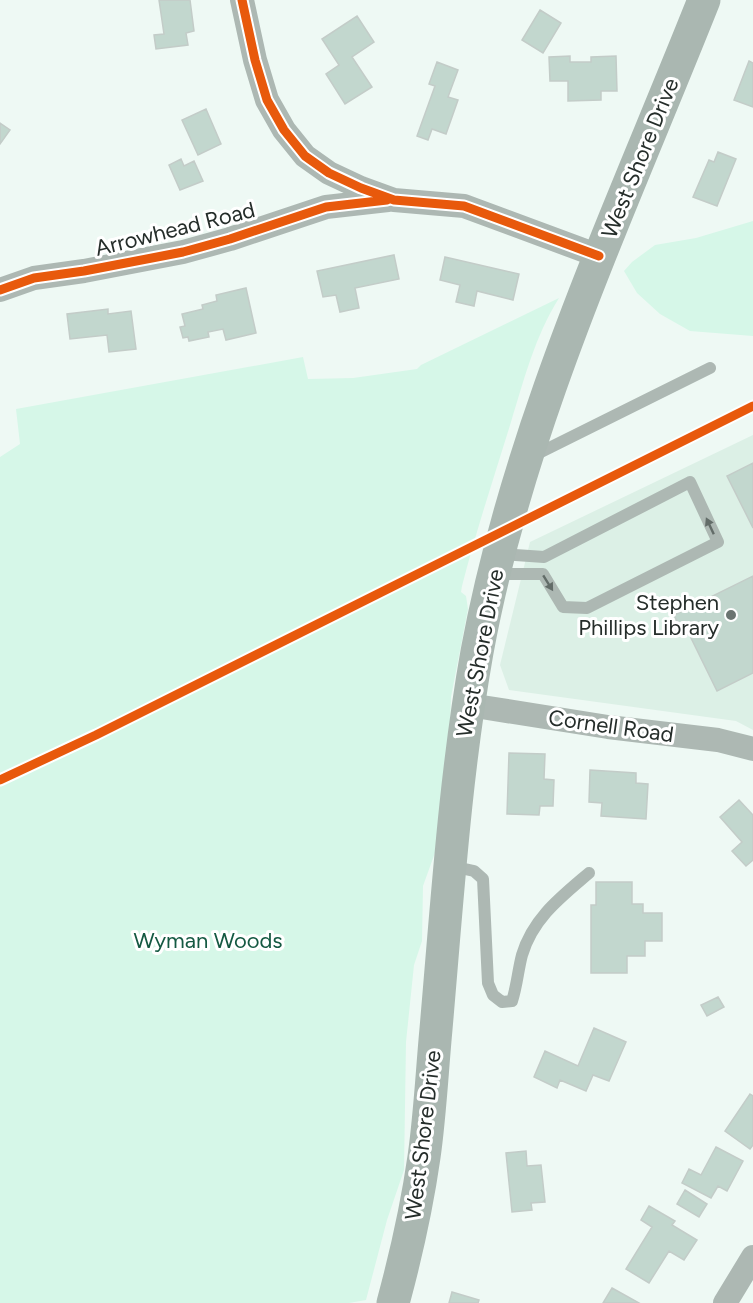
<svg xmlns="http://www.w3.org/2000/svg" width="753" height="1303" viewBox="0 0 753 1303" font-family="Figtree,sans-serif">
	<rect width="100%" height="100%" fill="#eef9f4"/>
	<path fill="#dcf0e6" d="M753 435V730L736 721 509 690 500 665 530 542Z"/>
	<path fill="#d6f7e8" d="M753 221V336L690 331 660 314 637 293 624 271 632 262 655 245 696 238Z
		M559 298C535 336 524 380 511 422 494 477 476 531 462 586L461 592 466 596 468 609 451 697 448 778 441 836 423 886 422 941 414 965 406 1042 404 1170 387 1220 366 1300 349 1303H0V457L20 444 16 409 303 357 308 379 353 378 417 369 421 365Z"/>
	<path fill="#c2d7ce" stroke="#c3ccc8" stroke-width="1.5" d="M159 0H190L194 31 186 33 188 45 156 49 154 35 164 34Z
		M540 10 561 23 543 53 522 40Z
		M357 16 374 42 352 57 372 87 345 104 326 74 339 65 322 39Z
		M570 56V62H591V57L616 56 617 91H601V100L568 101V81H550L549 57Z
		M749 61 753 63V107L734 100Z
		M437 62 458 70 448 97 458 100 446 134 432 129 428 140 417 136 435 86 429 84Z
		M206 109 221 144 198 155 182 120Z
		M0 123 10 130 0 144Z
		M718 152 736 159 717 206 693 197 709 160 714 162Z
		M181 159 184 166 194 161 203 181 180 190 169 165Z
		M394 255 399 279 355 288 359 308 340 312 336 295 323 297 317 271Z
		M445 257 519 274 513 300 477 291 474 306 456 302 460 285 440 280Z
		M246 288 256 333 226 340 223 329 208 332 209 337 189 341 188 337 183 338 180 327 185 326 182 314 203 309 202 305 217 301 216 295Z
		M108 309V314L131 311 136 349 109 352 107 335 70 339 67 314Z
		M753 463V528L727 476Z
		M753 576V673L717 691 689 634 684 636 674 615Z
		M509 753 545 754 544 779 554 780 553 806H540L539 815 507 814Z
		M590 770 636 773V783L648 784 646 819 601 816 602 803 589 802Z
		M739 800 753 815V860L746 866 732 851 742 842 720 817Z
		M596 882H632V904H643V913H662V941H645V956H627V973H591V905H596Z
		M718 997 724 1007 707 1016 701 1005Z
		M594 1028 626 1042 609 1081 593 1075 586 1091 560 1080 557 1088 534 1077 545 1051 578 1066Z
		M750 1094 753 1096V1145L750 1149 725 1131Z
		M716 1147 743 1161 727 1191 718 1186 711 1198 682 1183 689 1169 701 1175Z
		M526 1151 527 1166 541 1165 545 1202 531 1203 532 1210 512 1212 506 1153Z
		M685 1190 707 1204 699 1217 677 1204Z
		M649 1206 675 1221 672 1225 697 1240 684 1260 669 1251 649 1283 626 1269 652 1227 641 1220Z
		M612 1288 639 1303H603Z
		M452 1292 479 1300 478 1303H449Z"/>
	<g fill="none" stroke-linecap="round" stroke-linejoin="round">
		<path stroke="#adb8b3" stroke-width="12" d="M533 456 710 368
			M495 574H543L563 607 587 608 718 542 690 482 544 557 502 554
			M451 866 474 871 483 879 488 983 493 995 502 1002 512 1001C517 986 518 970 522 955 533 918 561 897 589 873"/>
		<path stroke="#adb8b3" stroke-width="24" d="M242 0 255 60 267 100 284 130 305 156 329 173 361 188 394 200 464 206 599 256
			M0 290 34 278 84 271 183 252 230 239 326 207 388 200
			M469 705 608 727 718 740 753 749
			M725 1303 753 1257"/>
		<path stroke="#aab7b1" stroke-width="33" d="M393 1303C406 1255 417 1206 424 1157 430 1115 432 1072 436 1029 447 903 455 776 477 652 519 424 619 214 704 0"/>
		<defs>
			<path id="cycleway" d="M242 0 255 60 267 100 284 130 305 156 329 173 361 188 394 200 464 206 599 256
				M0 290 34 278 84 271 183 252 230 239 326 207 387 200
				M0 780 96 735 753 406"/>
		</defs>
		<use href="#cycleway" stroke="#fff" stroke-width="13"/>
		<use href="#cycleway" stroke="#e8590c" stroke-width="9"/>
	</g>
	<defs><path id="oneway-solid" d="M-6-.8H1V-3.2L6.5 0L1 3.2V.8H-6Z" transform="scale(1.5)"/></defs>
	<g fill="#626c68">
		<use href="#oneway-solid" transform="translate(710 526) rotate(-115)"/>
		<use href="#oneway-solid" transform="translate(548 583) rotate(58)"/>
	</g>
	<circle fill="#6b7471" stroke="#fff" stroke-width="2" cx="731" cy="615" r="6"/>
	<g text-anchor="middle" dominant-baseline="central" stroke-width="6" stroke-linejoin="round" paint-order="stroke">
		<g font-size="22" fill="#252d2a" stroke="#fff">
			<text transform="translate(640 158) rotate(-68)">West Shore Drive</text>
			<text transform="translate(175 229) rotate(-14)">Arrowhead Road</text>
			<text transform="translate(480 653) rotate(-79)">West Shore Drive</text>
			<text transform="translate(611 726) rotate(8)">Cornell Road</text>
			<text transform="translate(423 1135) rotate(-83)">West Shore Drive</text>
		</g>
		<g font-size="22" fill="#252d2a" stroke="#fff" text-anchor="end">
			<text x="719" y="602">Stephen<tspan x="719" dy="25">Phillips Library</tspan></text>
		</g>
		<g font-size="22" fill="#145942" stroke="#fff">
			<text x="208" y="940">Wyman Woods</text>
		</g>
	</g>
</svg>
